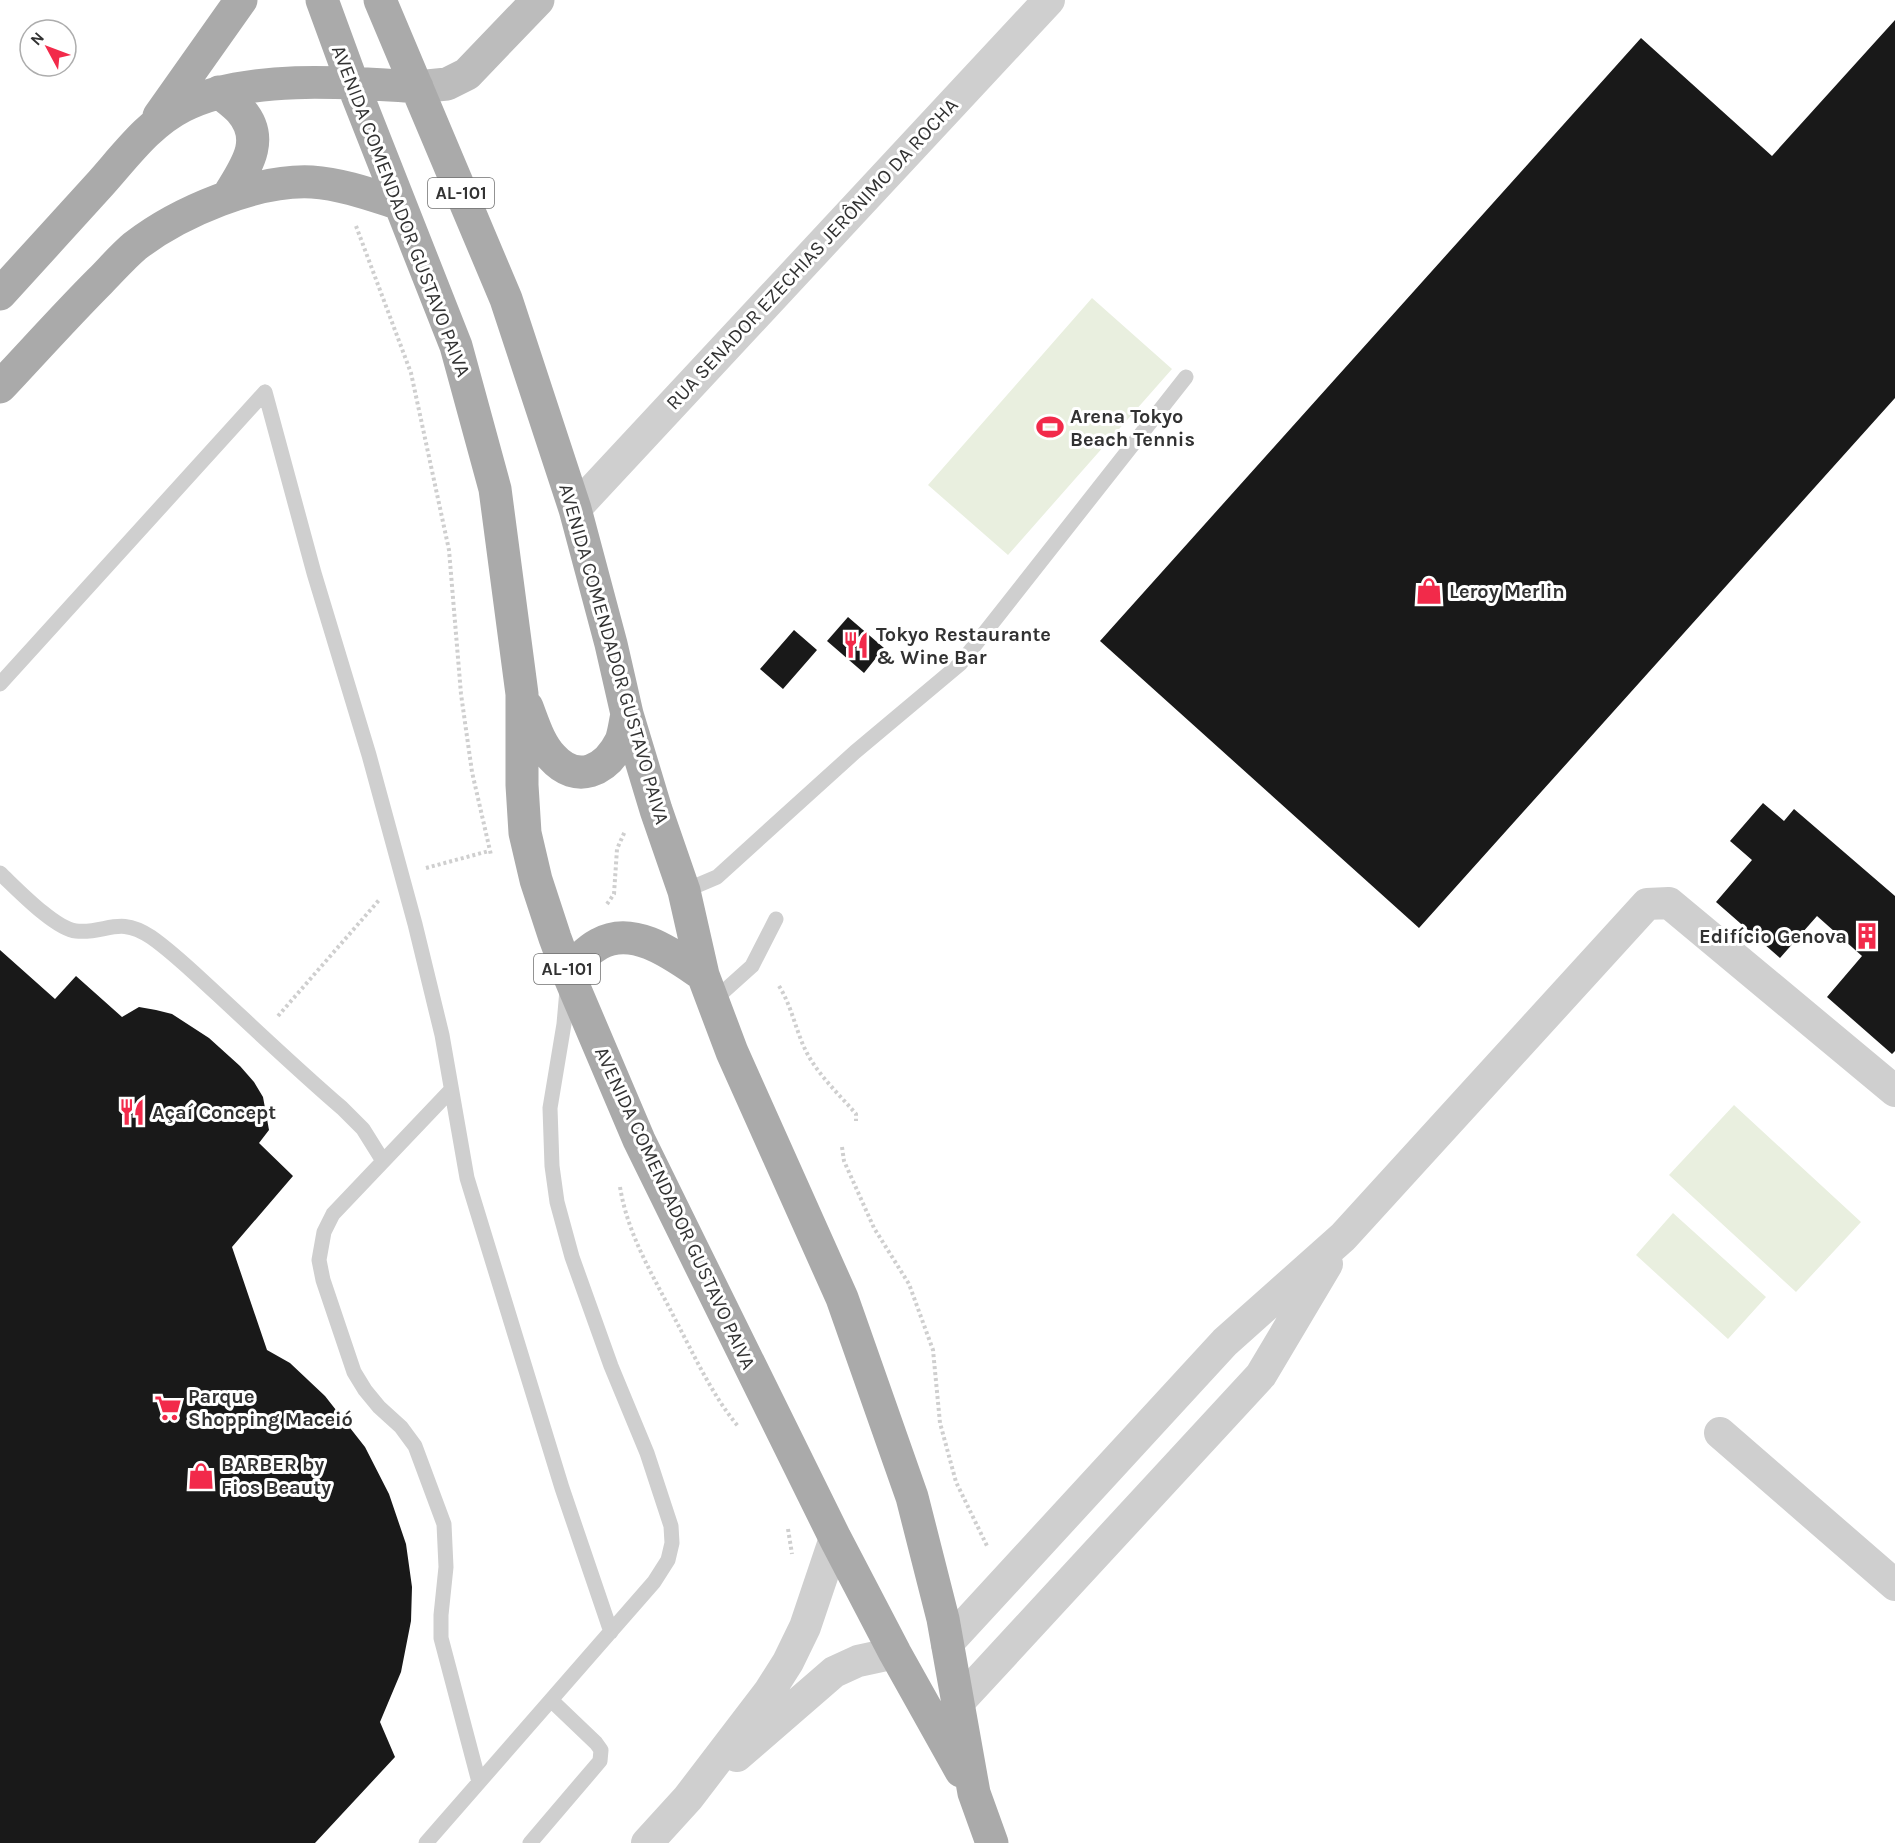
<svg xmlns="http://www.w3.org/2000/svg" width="1895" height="1843" viewBox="0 0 1895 1843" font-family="Karla,sans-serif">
	<rect width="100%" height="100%" fill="#fff"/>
	<path fill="#e9efdf" d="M1092 298 1172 369 1008 555 928 485Z
		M1734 1105 1861 1222 1796 1292 1669 1175Z
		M1673 1213 1766 1297 1728 1339 1636 1255Z"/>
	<path fill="#191919" d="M1895 20V398L1419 928 1100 641 1641 38 1772 156Z
		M848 617 884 648 864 673 827 641Z
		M794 630 817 650 783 689 760 669Z
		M1763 803 1784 821 1794 809 1895 896V1051L1892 1054 1827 997 1862 956 1817 916 1780 958 1716 902 1752 860 1730 841Z
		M0 950 55 999 76 976 122 1017 139 1007 156 1010 172 1014 209 1038 240 1066 254 1082 263 1097 269 1130 259 1143 293 1176 232 1247 267 1350 290 1363 325 1396 365 1447 389 1494 406 1544 412 1587 411 1621 401 1672 380 1722 395 1757 315 1843H0Z"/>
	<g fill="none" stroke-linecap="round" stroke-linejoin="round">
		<path stroke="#cfcfcf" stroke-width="4" stroke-dasharray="3 3" stroke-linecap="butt" d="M356 226 411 373 449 550 461 694 472 772 491 855
			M426 868 489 851
			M607 904 614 894 617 849 625 831
			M779 986C791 1005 795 1027 804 1047 815 1072 838 1093 856 1114V1121
			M278 1016 380 899
			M842 1147 844 1161 874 1228 909 1284 933 1350 940 1423 956 1482 988 1548
			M620 1187C628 1236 653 1275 675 1319 693 1353 713 1397 738 1426
			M788 1529 792 1554"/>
		<path stroke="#cfcfcf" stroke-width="15" d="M265 392 314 573 369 755 415 924 442 1035 467 1178 562 1488 611 1632
			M0 684 265 392
			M0 873C16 888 55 929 76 931 107 934 118 915 151 937 174 953 195 974 217 994 258 1032 299 1071 342 1108L363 1129 383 1161
			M684 891 717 877 855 752 960 664 1186 377
			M713 1001 752 966 776 919
			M451 1090 333 1214 324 1232 319 1260 323 1280 354 1372 365 1390 379 1407 401 1427 415 1446 444 1524 446 1567 441 1615V1638L479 1782
			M426 1843 654 1582 668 1560 672 1543 671 1526 647 1453 611 1366 572 1257 557 1202 552 1166 550 1108 564 1024 567 990
			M530 1843 600 1761 601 1750 596 1743 551 1700"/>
		<path stroke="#cfcfcf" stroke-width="32" d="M575 509 1049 0
			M1720 1433 1895 1585
			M947 1644 1225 1342 1343 1237 1647 904 1669 903 1895 1091
			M958 1703 1261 1375 1327 1264
			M737 1756 834 1672 858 1661 895 1653
			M647 1843 688 1798 769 1692 788 1662 805 1627 835 1538"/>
		<path stroke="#bcbcbc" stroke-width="33" d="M417 87 447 84 467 74 538 0"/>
		<path stroke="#aaa" stroke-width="33" d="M322 0 352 82 456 346 495 489 522 694V785L525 833 536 880 555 938 568 973 639 1140 694 1252 835 1538 895 1653 961 1771
			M380 0 506 299 575 509 611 644 627 714 656 810 684 891 703 975 732 1052 842 1298 912 1497 943 1619 974 1793 992 1843
			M219 92C226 98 235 104 241 111 267 141 244 169 228 196
			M159 116 241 0
			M0 294C34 257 67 220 101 183 126 155 149 123 183 106 245 74 348 82 417 87
			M0 387C33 352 66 315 100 281 111 270 123 256 135 246 179 212 257 179 312 182 342 184 372 195 400 204
			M527 707C534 725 539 743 552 757 577 785 606 771 621 741 624 733 625 723 627 714
			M568 973C577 962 586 951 599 944 634 924 675 956 703 975"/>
	</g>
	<defs>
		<symbol id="stadium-bare" viewBox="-9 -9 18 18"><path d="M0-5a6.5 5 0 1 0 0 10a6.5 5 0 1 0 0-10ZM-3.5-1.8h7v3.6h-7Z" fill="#f22a4a" stroke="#fff" stroke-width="2.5" paint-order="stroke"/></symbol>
		<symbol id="shop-bare" viewBox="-9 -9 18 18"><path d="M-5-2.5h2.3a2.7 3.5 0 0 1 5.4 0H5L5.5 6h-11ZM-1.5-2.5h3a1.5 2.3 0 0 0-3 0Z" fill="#f22a4a" stroke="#fff" stroke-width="2.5" paint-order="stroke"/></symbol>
		<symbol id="restaurant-bare" viewBox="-9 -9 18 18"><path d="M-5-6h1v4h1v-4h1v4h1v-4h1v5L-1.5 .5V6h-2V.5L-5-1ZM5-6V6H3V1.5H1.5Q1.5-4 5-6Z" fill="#f22a4a" stroke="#fff" stroke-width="2.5" paint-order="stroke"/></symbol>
		<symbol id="building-bare" viewBox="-9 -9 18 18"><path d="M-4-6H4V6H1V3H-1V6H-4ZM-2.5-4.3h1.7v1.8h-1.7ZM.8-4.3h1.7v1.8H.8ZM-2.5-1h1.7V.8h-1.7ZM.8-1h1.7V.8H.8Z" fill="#f22a4a" stroke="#fff" stroke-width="2.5" paint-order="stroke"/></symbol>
		<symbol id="supermarket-bare" viewBox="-9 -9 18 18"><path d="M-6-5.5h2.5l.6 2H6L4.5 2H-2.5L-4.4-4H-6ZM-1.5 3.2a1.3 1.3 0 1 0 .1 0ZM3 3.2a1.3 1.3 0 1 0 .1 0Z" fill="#f22a4a" stroke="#fff" stroke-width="2.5" paint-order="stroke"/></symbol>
	</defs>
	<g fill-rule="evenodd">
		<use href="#stadium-bare" x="1031" y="408" width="38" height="38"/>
		<use href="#shop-bare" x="1410" y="572" width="38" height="38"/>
		<use href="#restaurant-bare" x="837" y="626" width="38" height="38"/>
		<use href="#building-bare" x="1848" y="917" width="38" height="38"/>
		<use href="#restaurant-bare" x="113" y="1093" width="38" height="38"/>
		<use href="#supermarket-bare" x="149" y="1389" width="38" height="38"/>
		<use href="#shop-bare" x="182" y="1457" width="38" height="38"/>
	</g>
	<g text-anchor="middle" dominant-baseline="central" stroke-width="6" stroke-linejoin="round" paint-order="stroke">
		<g fill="#fff" stroke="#707070" stroke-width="1.5">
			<rect x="428" y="178" width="66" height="30" rx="4.5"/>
			<rect x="534" y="954" width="66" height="30" rx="4.5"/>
		</g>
		<g font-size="18" font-weight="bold" fill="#323232">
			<text x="461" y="193">AL-101</text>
			<text x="567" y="969">AL-101</text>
		</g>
		<g font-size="20" fill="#323232" stroke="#fff">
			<text transform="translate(401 211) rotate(69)">AVENIDA COMENDADOR GUSTAVO PAIVA</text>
			<text transform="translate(812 254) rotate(-47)">RUA SENADOR EZECHIAS JERÔNIMO DA ROCHA</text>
			<text transform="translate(614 654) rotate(74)">AVENIDA COMENDADOR GUSTAVO PAIVA</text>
			<text transform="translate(675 1208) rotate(65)">AVENIDA COMENDADOR GUSTAVO PAIVA</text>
		</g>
		<g font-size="20" font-weight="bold" fill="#323232" stroke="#fff" text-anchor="start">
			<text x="1070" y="416">Arena Tokyo<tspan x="1070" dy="23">Beach Tennis</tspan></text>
			<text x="1449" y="591">Leroy Merlin</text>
			<text x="876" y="634">Tokyo Restaurante<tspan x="876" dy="23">&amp; Wine Bar</tspan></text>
			<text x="1847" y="936" text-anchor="end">Edifício Genova</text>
			<text x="152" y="1112">Açaí Concept</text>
			<text x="188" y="1396">Parque<tspan x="188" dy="23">Shopping Maceió</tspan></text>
			<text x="221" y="1464">BARBER by<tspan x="221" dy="23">Fios Beauty</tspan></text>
		</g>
	</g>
	<g transform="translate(48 48) rotate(311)"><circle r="28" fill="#ffffff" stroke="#adadad" stroke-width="1.5"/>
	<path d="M0-4.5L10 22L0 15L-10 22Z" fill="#f22a4a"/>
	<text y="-9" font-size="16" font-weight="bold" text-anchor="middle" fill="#323232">N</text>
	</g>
</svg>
